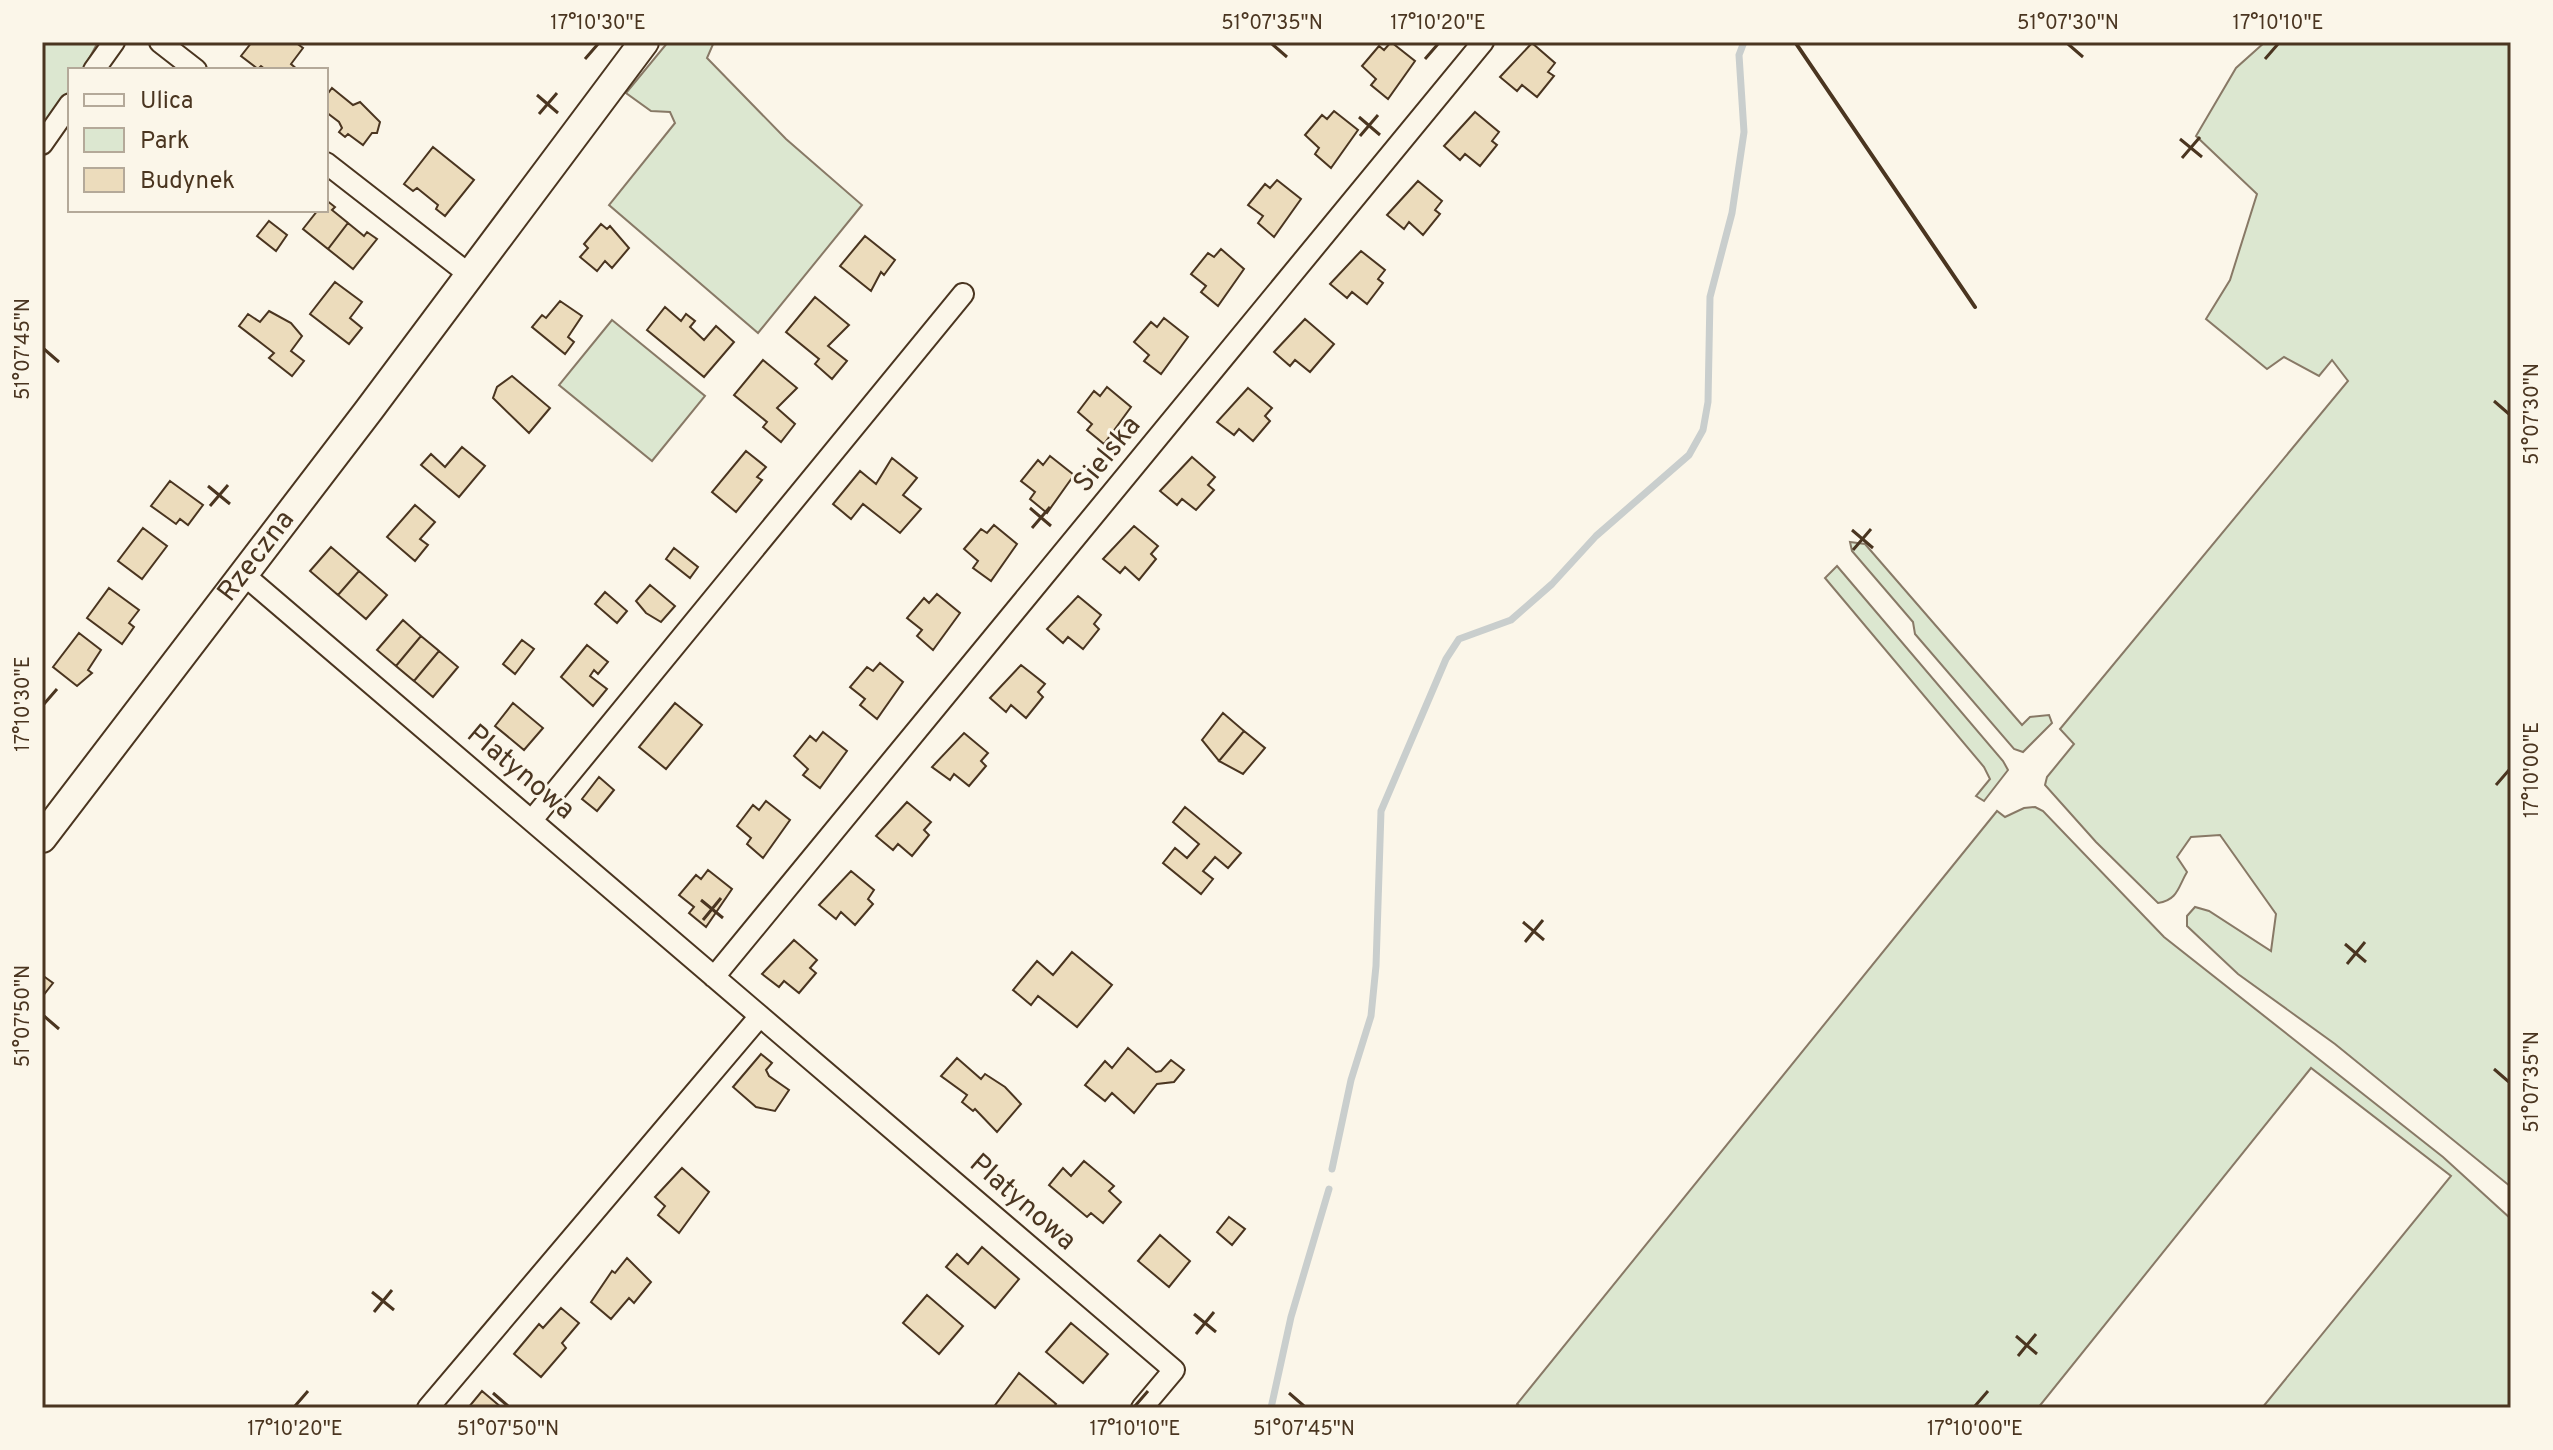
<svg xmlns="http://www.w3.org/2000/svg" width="2553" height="1450" viewBox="0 0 2553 1450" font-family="Overpass,sans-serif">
	<rect width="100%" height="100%" fill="#fbf6e9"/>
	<path fill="#dce7d0" stroke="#887966" stroke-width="2" d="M42 42H98L83 70H70V93L42 134Z
		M668 42H714L707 58 786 139 862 205 758 333 609 205 675 123 670 112 651 111 626 93Z
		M2265 42H2511V1187L2335 1044 2238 974 2187 926V916L2195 907 2209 911 2271 951 2276 914 2220 835 2191 837 2177 857 2187 872C2178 887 2178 900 2158 903L2096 842 2045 785 2047 777 2074 744 2060 729 2348 381 2332 360 2319 376 2284 357 2267 369 2206 319 2230 280 2257 194 2196 136 2236 68Z
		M612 320 705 396 652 461 559 385Z
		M1850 542 1865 544 2022 725 2030 717 2049 715 2052 723 2023 752 2014 749 1915 634 1913 622 1852 551Z
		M1837 566 2003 761 2008 770 1984 801 1976 796 1990 779 1984 767 1825 578Z
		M2035 807 2043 811 2164 937 2443 1157 2511 1219V1408H2262L2451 1176 2311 1068 2038 1408H1522L1517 1404 1997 811 2005 817 2024 808Z"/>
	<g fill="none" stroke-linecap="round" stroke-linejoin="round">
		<path stroke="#c9cecd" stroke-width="7" d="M1332 1169 1351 1080 1371 1016 1376 966 1381 811 1446 659 1459 639 1511 620 1552 584 1596 536 1689 455 1703 430 1708 402 1710 297 1732 213 1744 132 1739 55 1744 42
			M1271 1408 1291 1317 1329 1189"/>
	</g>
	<path fill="#ecdcbc" stroke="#4a3520" stroke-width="2" d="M252 42H295L303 48 291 64 298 70H266L261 66 258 69 241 56Z
		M1391 42 1415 61 1388 99 1371 85 1376 79 1362 66 1379 46 1384 50Z
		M1532 43 1555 63 1548 72 1554 76 1537 97 1522 85 1517 91 1500 77Z
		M332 88 353 105 360 102 380 122 377 133H372L363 145 348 134 345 137 339 132 342 128 339 122 326 112V96Z
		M1334 111 1358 130 1331 168 1315 154 1319 148 1305 135 1322 115 1327 119Z
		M1475 112 1499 132 1492 141 1497 145 1480 166 1465 154 1460 160 1444 146Z
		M433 147 474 180 445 216 436 209 438 205 417 188 413 191 404 184Z
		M1277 180 1301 199 1274 237 1258 223 1263 216 1248 205 1265 184 1270 188Z
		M1418 181 1442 201 1435 210 1440 214 1423 235 1409 222 1404 229 1387 215Z
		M326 200 335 207 332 210 348 223 328 249 303 229 318 210H326Z
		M269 221 287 235 276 251 257 236Z
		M348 223 364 236 367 232 377 239 353 269 328 249Z
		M601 224 607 229 610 226 629 248 612 268 605 261 597 271 580 257 588 248 584 244Z
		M865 236 895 260 884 275 881 272 871 291 840 266Z
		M1221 249 1244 269 1218 306 1201 292 1206 286 1191 274 1208 253 1214 257Z
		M1361 251 1385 270 1378 279 1383 283 1367 304 1352 292 1347 298 1330 284Z
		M335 282 362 302 350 318 362 328 349 344 310 314Z
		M815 297 849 325 828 346 847 361 832 379 815 364 819 359 786 332Z
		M560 301 582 316 568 337 574 342 565 354 532 327 542 315 546 318Z
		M665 307 681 321 686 314 695 321 690 327 704 340 716 326 734 342 704 377 647 330Z
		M269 311 291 323 302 336 291 351 304 361 292 376 269 358 274 353 239 326 248 314 260 322Z
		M1164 318 1188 337 1161 374 1144 361 1149 355 1134 342 1151 322 1157 327Z
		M1305 319 1334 344 1310 372 1295 360 1290 366 1274 352Z
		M763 360 797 388 777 408 795 424 781 442 763 427 767 422 734 395Z
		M512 376 550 408 529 433 493 398 497 387Z
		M1107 387 1131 407 1104 444 1087 430 1092 424 1078 412 1094 391 1100 396Z
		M1248 388 1272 408 1265 416 1270 421 1253 441 1239 429 1234 435 1217 422Z
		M462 447 485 466 459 497 421 465 431 454 445 467Z
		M746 451 766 467 757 477 762 480 736 512 712 492Z
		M1050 456 1074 475 1047 513 1030 499 1035 492 1021 481 1038 460 1043 465Z
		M1192 457 1215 477 1208 485 1214 490 1196 510 1182 499 1177 505 1160 491Z
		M892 458 917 478 903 495 921 509 900 533 863 504 851 519 833 504 860 471 876 484Z
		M170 481 203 505 188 525 180 519 176 524 151 506Z
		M415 505 435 522 420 539 428 545 415 561 387 537Z
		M994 525 1017 544 991 581 973 568 978 561 964 549 981 529 987 533Z
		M1134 526 1158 546 1151 554 1156 559 1139 580 1125 567 1120 573 1103 559Z
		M143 528 167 546 142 579 118 561Z
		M331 547 359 571 338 595 310 571Z
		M674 548 698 567 690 578 666 559Z
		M359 571 387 595 366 619 338 595Z
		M650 585 675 606 661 622 646 613 636 601Z
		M109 588 139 610 129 623 134 627 122 644 87 618Z
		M605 592 627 611 617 623 595 604Z
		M937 594 960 613 933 650 917 636 922 630 907 618 924 598 929 603Z
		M1078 596 1101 615 1094 624 1099 629 1083 649 1068 637 1063 643 1047 629Z
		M403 620 421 636 396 666 377 650Z
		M79 633 101 650 88 670 92 673 77 686 53 667Z
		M421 636 439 651 414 681 396 666Z
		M522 640 534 649 515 674 503 664Z
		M587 645 608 662 598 674 594 670 590 676 607 689 593 706 561 677Z
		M439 651 458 667 433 697 414 681Z
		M880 663 903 682 877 719 860 705 865 699 850 687 867 667 873 671Z
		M1021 665 1045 684 1038 692 1043 697 1026 718 1011 705 1006 712 990 698Z
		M513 703 543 728 524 750 495 726Z
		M675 703 702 725 666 769 639 747Z
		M1223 713 1244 731 1219 761 1202 740Z
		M1244 731 1265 748 1243 774 1219 761Z
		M823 732 847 751 820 788 803 775 808 769 794 756 810 736 816 741Z
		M964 733 988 753 981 761 986 766 969 786 954 774 950 780 932 767Z
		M599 777 614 790 597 811 582 799Z
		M766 801 790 820 763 858 747 844 751 838 737 826 753 805 759 810Z
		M907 802 931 822 924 830 929 835 912 856 898 844 893 850 876 836Z
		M1185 807 1241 853 1228 868 1215 857 1203 871 1213 879 1201 894 1163 863 1175 848 1187 858 1199 844 1173 822Z
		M708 870 732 889 706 927 689 913 694 907 679 895 696 875 701 879Z
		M851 871 874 890 868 899 873 904 855 925 841 912 836 919 819 905Z
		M794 940 817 960 810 968 816 973 799 993 784 981 779 987 762 974Z
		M1072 952 1112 985 1077 1027 1038 996 1031 1005 1013 990 1037 961 1053 975Z
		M42 975 53 983 42 997Z
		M1128 1048 1156 1072 1161 1071 1171 1060 1184 1070 1174 1082 1157 1084 1134 1113 1112 1093 1105 1101 1085 1085 1105 1061 1112 1068Z
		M761 1054 772 1063 766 1070 769 1076 789 1090 775 1111 756 1107 733 1087Z
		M957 1058 981 1079 985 1074 1005 1087 1021 1104 997 1132 975 1109 973 1111 962 1102 967 1095 941 1076Z
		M1084 1161 1114 1186 1109 1191 1121 1202 1103 1223 1091 1213 1087 1217 1049 1185 1063 1168 1071 1176Z
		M682 1168 709 1192 679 1233 658 1215 665 1206 655 1197Z
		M1229 1217 1245 1229 1232 1245 1217 1232Z
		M1160 1235 1190 1261 1169 1287 1138 1261Z
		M982 1247 1019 1279 995 1308 946 1267 957 1254 968 1264Z
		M627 1258 651 1282 634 1303 629 1298 611 1319 591 1302 612 1271 615 1273Z
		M927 1295 963 1326 939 1354 903 1323Z
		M561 1308 579 1323 562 1343 566 1348 541 1377 514 1354 539 1324 543 1328Z
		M1071 1323 1108 1354 1083 1383 1046 1352Z
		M1019 1373 1056 1404 1053 1408H993Z
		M482 1391 502 1408H468Z"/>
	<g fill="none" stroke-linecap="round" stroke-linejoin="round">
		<defs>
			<path id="street" d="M160 42 196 70
				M94 70 114 42
				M42 144 70 104
				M326 163 470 275
				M243 574 1174 1370 1142 1408
				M532 820 963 294
				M714 977 1483 42
				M428 1408 760 1016"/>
			<g id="secondary">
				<path id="s1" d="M42 838 369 410 644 42"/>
			</g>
		</defs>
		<use href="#street" stroke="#4a3520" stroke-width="24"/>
		<use href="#secondary" stroke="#4a3520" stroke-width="32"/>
		<use href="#street" stroke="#fbf6e9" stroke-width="20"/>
		<use href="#secondary" stroke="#fbf6e9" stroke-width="28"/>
		<path stroke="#4a3520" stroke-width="4" d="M1795 42 1975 307"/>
	</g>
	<path fill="none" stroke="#4a3520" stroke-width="3" d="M1272 44 1287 57M2068 44 2083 57M585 59 598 44M1425 59 1438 44M2265 59 2278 44M537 95 558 113M539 114 557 93M1359 117 1380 135M1360 136 1378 115M2180 139 2202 157M2182 158 2200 137M44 349 59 362M2494 401 2509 414M208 486 230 504M210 506 228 485M1030 508 1051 526M1032 528 1050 507M1852 530 1873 548M1853 550 1871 529M44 704 57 689M2496 785 2509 770M701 900 723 918M703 920 721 898M1523 922 1544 940M1525 942 1543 920M2345 944 2366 962M2347 964 2365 942M44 1016 59 1029M2494 1069 2509 1082M372 1292 394 1310M374 1312 392 1290M1194 1314 1216 1332M1196 1334 1214 1312M2016 1336 2037 1354M2018 1356 2036 1334M493 1393 508 1406M1289 1393 1304 1406M295 1406 308 1391M1135 1406 1148 1391M1975 1406 1988 1391"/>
	<g text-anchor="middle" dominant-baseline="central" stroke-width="6" stroke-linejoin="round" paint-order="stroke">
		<g font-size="28" fill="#4a3520" stroke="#fbf6e9">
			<text transform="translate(1108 455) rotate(-51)">Sielska</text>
			<text stroke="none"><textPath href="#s1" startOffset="354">Rzeczna</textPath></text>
			<text transform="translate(520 773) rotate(40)">Platynowa</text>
			<text transform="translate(1022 1203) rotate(41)">Platynowa</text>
		</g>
	</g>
	<rect width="2553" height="1450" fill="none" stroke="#fbf6e9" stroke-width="88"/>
	<rect x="68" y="68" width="260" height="144" fill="#fbf6e9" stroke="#b4a999" stroke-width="2"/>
	<rect x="84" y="94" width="40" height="12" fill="#fbf6e9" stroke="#b4a999" stroke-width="2"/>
	<text x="140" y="108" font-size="24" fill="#4a3520">Ulica</text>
	<rect x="84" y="128" width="40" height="24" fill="#dce7d0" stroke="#b4a999" stroke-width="2"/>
	<text x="140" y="148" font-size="24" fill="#4a3520">Park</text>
	<rect x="84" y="168" width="40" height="24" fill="#ecdcbc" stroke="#b4a999" stroke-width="2"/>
	<text x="140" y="188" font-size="24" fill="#4a3520">Budynek</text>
	<rect x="44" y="44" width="2465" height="1362" fill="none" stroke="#4a3520" stroke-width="3"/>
	<g font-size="20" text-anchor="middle" fill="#4a3520">
		<text x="598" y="29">17°10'30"E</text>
		<text x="1272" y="29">51°07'35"N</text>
		<text x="1438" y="29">17°10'20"E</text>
		<text x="2068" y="29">51°07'30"N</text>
		<text x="2278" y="29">17°10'10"E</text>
		<text transform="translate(22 349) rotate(-90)" y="7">51°07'45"N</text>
		<text transform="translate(2531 414) rotate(-90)" y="7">51°07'30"N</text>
		<text transform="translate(22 704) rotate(-90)" y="7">17°10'30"E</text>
		<text transform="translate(2531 770) rotate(-90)" y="7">17°10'00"E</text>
		<text transform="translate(22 1016) rotate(-90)" y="7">51°07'50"N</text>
		<text transform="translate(2531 1082) rotate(-90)" y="7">51°07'35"N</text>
		<text x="295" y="1435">17°10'20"E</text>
		<text x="508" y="1435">51°07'50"N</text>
		<text x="1135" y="1435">17°10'10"E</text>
		<text x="1304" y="1435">51°07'45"N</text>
		<text x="1975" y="1435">17°10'00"E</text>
	</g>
</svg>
